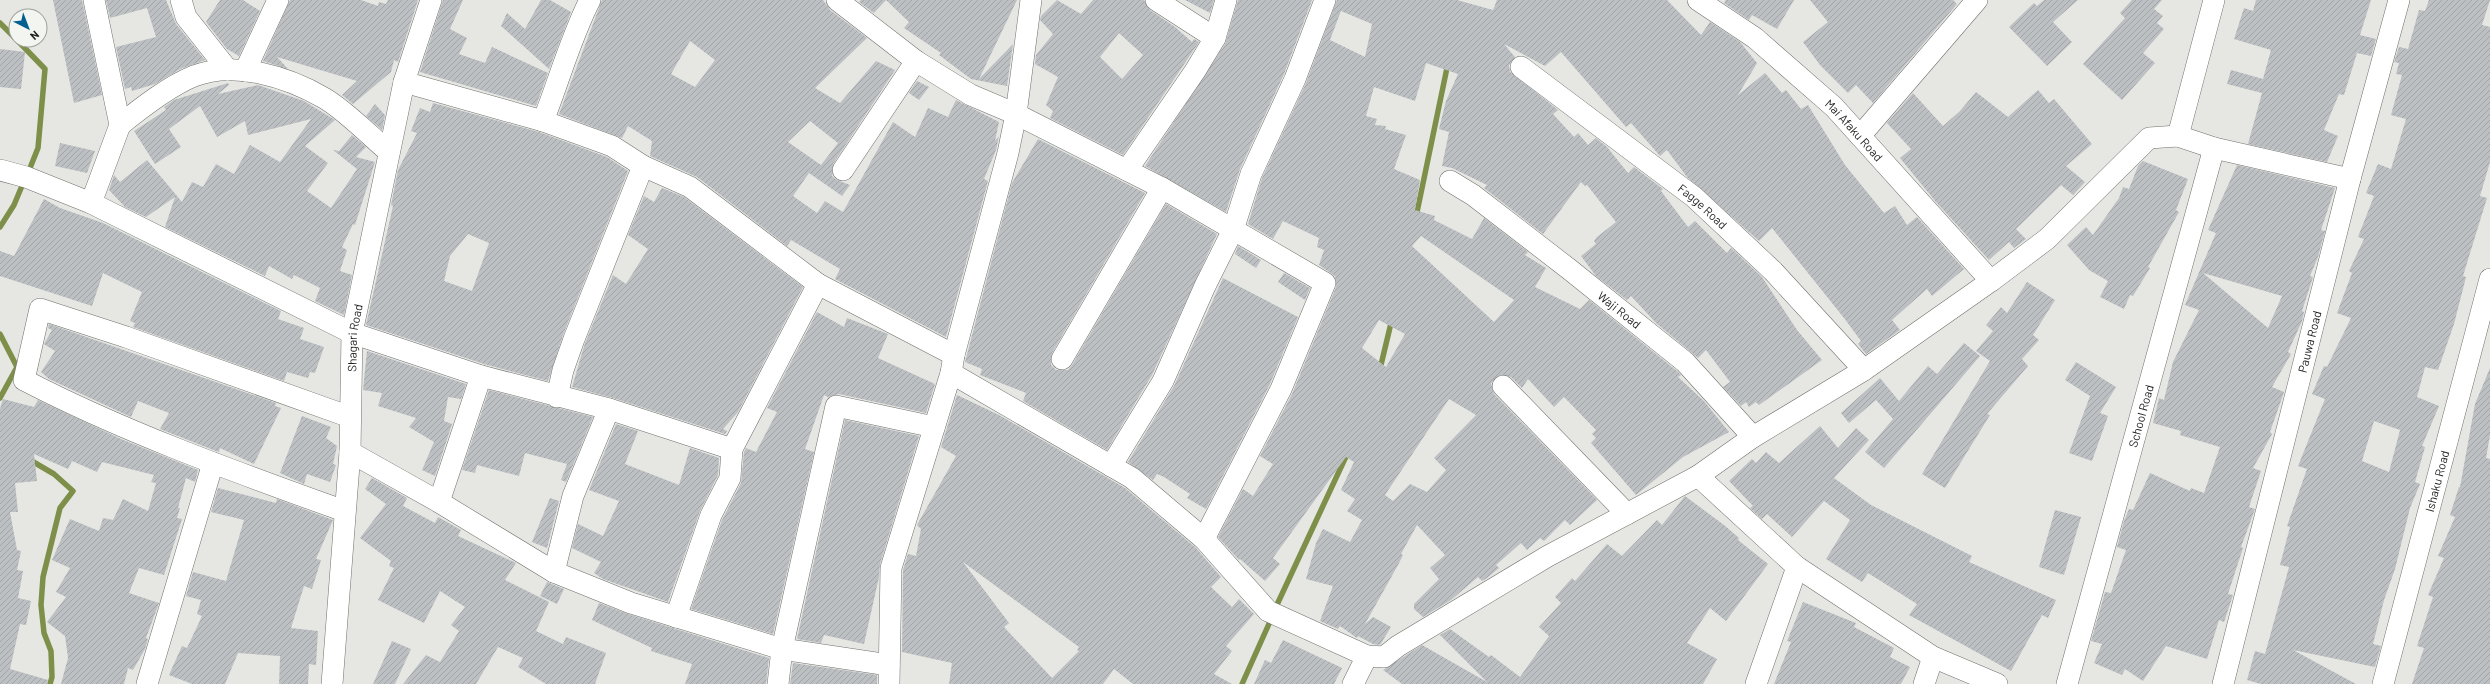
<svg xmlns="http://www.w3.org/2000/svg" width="2490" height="684" viewBox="0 0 2490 684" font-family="Barlow,sans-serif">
	<defs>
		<pattern id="building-hatch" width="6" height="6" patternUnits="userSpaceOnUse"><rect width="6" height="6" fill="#bcc0c3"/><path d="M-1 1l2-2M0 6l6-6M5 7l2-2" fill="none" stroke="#a1a5a7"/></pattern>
	</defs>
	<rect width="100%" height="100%" fill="#e6e7e3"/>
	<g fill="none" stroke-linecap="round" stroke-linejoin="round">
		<path stroke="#7e8f4a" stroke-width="5.5" d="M0 23 16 39
			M17 40 45 69 38 148 28 173
			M1416 217 1448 63
			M0 227 14 205 24 181
			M0 334 17 367 0 398
			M1380 369 1392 319
			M30 460 54 474 73 491 60 508 43 577 41 605 44 633 51 651 52 677 50 684
			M1275 609 1349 450
			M1242 684 1272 617"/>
	</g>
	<path fill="url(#building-hatch)" fill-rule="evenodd" d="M53 0H82L102 95 74 103Z
		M106 0H166L176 24 205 60 180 69 155 84 132 91 131 87 125 89 116 47 156 37 147 8 110 18Z
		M220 0H243L260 11 239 56 227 49 206 22Z
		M290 0H361L378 6 379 2 386 4 388 0H418L398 62 394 60 391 72 353 104 342 95 357 81 277 57 288 69 263 61Z
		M443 0H463L450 29 467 38 459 54 485 63 492 47 548 73 536 106 420 72Z
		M541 0H550L571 12 549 69 501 26 507 13 525 29Z
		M602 0H823L830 10 867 38 815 88 840 103 876 61 895 70 833 164 832 176 837 180 850 185 842 196 809 173 793 196 817 213 825 201 843 212 893 122 915 137 928 108 948 117 956 100 999 122 995 141 999 136 996 150 984 179 988 181 946 337 835 279 840 269 791 240 787 246 697 177 650 156 652 141 628 126 622 138 559 114ZM690 41 715 60 695 87 671 74ZM810 121 838 143 821 165 788 142Z
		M861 0H1017L979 79 1013 44 1007 86 971 79 939 55 941 53 904 28 909 22 886 0 874 13 859 2Z
		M1057 0 1081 14 1093 0H1144L1150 10 1175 27 1192 42 1194 39 1199 42 1123 155 1050 118 1053 111 1046 105 1058 77 1035 64 1036 55 1053 34 1040 20 1041 16ZM1119 33 1143 55 1122 79 1100 57Z
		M1185 0H1214L1210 13Z
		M1238 0H1312L1284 74 1240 169 1226 212 1145 166 1225 44Z
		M1337 0H1457L1493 10 1497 0H1667L1701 35 1710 22 1740 42 1757 63 1738 95 1765 73 1782 93 1786 90 1801 109 1808 105 1845 165 1884 213 1895 206 1907 225 1917 217 1964 269 1932 296 1927 289 1892 320 1900 330 1866 354 1858 344 1861 341 1844 318 1772 228 1759 241 1687 177 1667 150 1660 156 1631 123 1626 127 1561 52 1545 66 1504 44 1515 57 1509 65 1510 72 1558 110 1553 114 1574 137 1578 133 1588 145 1596 138 1607 147 1628 173 1634 167 1663 189 1661 191 1688 227 1695 221 1727 253 1731 248 1762 277 1797 330 1822 360 1759 405 1756 402 1749 407 1746 402 1741 406 1723 387 1730 382 1706 350 1698 358 1656 323 1631 296 1627 300 1596 276 1581 256 1596 244 1594 241 1597 237 1616 222 1587 185 1585 186 1581 182 1543 234 1484 188 1487 185 1452 168 1442 166 1449 132 1439 129 1446 101 1458 74 1426 63 1415 101 1374 87 1366 116 1377 119 1375 125 1386 126 1385 129 1406 135 1394 169 1420 180 1415 210 1435 216 1434 220 1472 239 1484 218 1528 252 1525 255 1546 268 1535 287 1580 309 1589 300 1677 371 1681 375 1678 377 1704 401 1729 432 1683 457 1636 495 1591 443 1596 438 1592 434 1596 430 1564 397 1554 407 1528 379 1522 388 1511 377 1500 375 1491 383 1494 394 1597 500 1570 525 1565 520 1544 541 1540 538 1527 550 1521 543 1496 565 1499 568 1487 578 1482 581 1478 577 1451 600 1423 617 1414 609V604L1439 579 1430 568 1445 555 1417 525 1401 554 1403 555 1398 565 1365 624 1373 617 1391 627 1380 645 1373 644 1358 636 1357 638 1340 626 1338 629 1320 621 1333 586 1306 579 1316 543 1323 529 1350 542 1362 520 1347 511 1355 499 1341 490 1354 462 1346 457 1273 558 1280 564 1265 581 1240 559 1239 560 1218 537 1243 489 1253 496 1273 464 1260 456 1292 394 1336 287 1335 276 1319 265 1324 250 1317 247 1319 238 1283 221 1273 239 1248 224 1262 178 1306 83ZM1341 11 1372 24 1365 57 1330 40ZM1421 236 1514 300 1494 322 1412 246ZM1379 320 1405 334 1386 367 1362 348ZM1449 399 1476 415 1434 458 1446 470 1427 492 1410 484 1393 501 1385 495Z
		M1726 0H1794L1777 29 1752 15 1749 20 1724 3Z
		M1810 0H1953L1957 4 1873 103 1856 85 1848 93 1820 65 1803 42 1828 22Z
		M2044 0H2078L2053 22 2072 42 2047 66 2009 27 2034 3 2037 6Z
		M2132 0H2162L2154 9 2163 16 2157 23 2164 29 2143 53 2155 63 2122 100 2083 64 2125 18 2120 13Z
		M2256 0H2371L2360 35 2376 39 2371 56 2357 53 2344 95 2339 94 2324 130 2338 136 2327 162 2248 144 2262 93 2227 84 2231 70 2263 79 2271 50 2234 39 2244 8 2253 11Z
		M2429 0H2490L2482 25 2490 27V162L2480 196 2487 198 2463 276 2466 277 2454 324 2438 370 2425 367 2417 397 2439 406 2422 446 2425 447 2415 482 2420 484 2410 508 2395 569 2384 600 2373 644 2381 646 2375 667 2293 650 2356 684H2261L2247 680 2255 651 2265 654 2289 567 2280 565 2290 527 2287 526 2307 469 2298 466 2325 399 2312 394 2324 366 2327 367 2351 318 2337 313 2352 273 2349 271 2364 239 2358 237 2374 196 2366 193 2378 164 2391 169 2406 119 2391 115 2402 75 2396 74 2399 63 2394 62 2399 47 2408 49 2419 10 2425 11ZM2374 421 2400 430 2389 472 2362 461Z
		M0 49 25 52 21 89 0 87Z
		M917 81 929 87 919 100 909 93Z
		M228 83 229 85 218 94 258 85 304 101 335 120 305 146 328 163 307 191 331 208 357 169 333 150 339 151 352 135 366 147 356 157 375 162 355 225 353 224 342 247 347 250 340 271 352 275 344 315 315 301 320 288 294 275 292 279 269 266 265 276 165 227 175 197 146 217 125 207 109 190 114 175 120 182 147 160 182 202 192 182 203 187 216 164 234 174 250 145 280 162 311 119 248 135 245 121 217 137 200 106 169 129 181 147 155 164 134 131 166 110 164 107 174 100Z
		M2038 90 2049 103 2054 99 2092 144 2066 166 2085 182 2073 195 2061 185 2016 229 2026 239 2014 248 2009 242 1989 260 1936 202 1900 158 1911 149 1887 123 1913 93 1943 126 1960 111 1976 92 2008 117Z
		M433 103 539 132 607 157 628 171 563 335 548 381 484 364 366 325 393 206 391 205 398 170 417 133 411 131 420 108 430 112ZM468 234 489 243 472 291 444 281 450 256Z
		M375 104 385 115 382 130 366 116Z
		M1038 139 1145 193 1052 353 1051 365 1056 370H1068L1072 365 1166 204 1217 234 1152 375 1107 450 1023 401 1026 393 980 375 982 369 965 362 1012 183Z
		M60 143 95 151 87 173 55 166Z
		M2143 161 2188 179 2176 210 2179 212 2148 267 2150 268 2133 296 2130 295 2124 309 2100 297 2108 281 2089 270 2067 245 2086 227 2093 235 2119 198 2123 187 2129 189 2138 166Z
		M2237 165 2335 188 2321 230 2325 231 2318 257 2310 276 2313 277 2302 311 2304 312 2302 321 2288 352 2291 354 2272 387 2284 392 2270 432 2272 434 2253 468 2261 471 2249 507 2255 509 2241 547 2243 548 2228 594 2233 595 2224 622 2219 620 2207 659 2166 646 2143 681 2125 669 2122 675 2094 663 2102 644 2091 641 2105 592 2111 593 2126 550 2117 547 2124 521 2129 509 2133 510 2150 473 2190 491 2191 488 2204 493 2220 447 2180 435 2181 431 2153 423 2159 398 2164 400 2173 362 2199 310 2185 305 2216 233 2208 230ZM2203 273 2282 296 2268 328Z
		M662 188 684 197 803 287 738 412 723 429 727 431 725 434 613 398 572 387 585 343 613 275 626 284 648 249 628 235 644 196 654 202Z
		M44 199 60 208 103 223 281 311 278 319 304 328 300 339 324 347 315 373 310 372 308 378 287 372 284 381 133 327 135 323 130 321 142 292 103 273 92 306 0 276V251L14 256Z
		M1238 246 1261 260 1256 268 1235 254Z
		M1284 273 1310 288 1305 300 1278 282Z
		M1223 278 1298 317 1270 384 1206 509 1187 498 1190 494 1164 477 1157 474 1153 480 1128 462 1174 386Z
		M2027 282 2055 300 2033 335 2039 340 2022 359 2028 366 1987 414 1990 415 1945 488 1922 474 1990 361 1976 351 1993 331 1986 325 2001 307 2007 313Z
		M817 312 844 327 847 318 888 334 878 358 935 384 926 413 839 394 828 397 824 395 805 449 814 452 773 634 691 609 722 520 741 483 744 452 746 448 756 452 777 412 767 408Z
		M49 324 276 403 275 406 281 408 254 464 220 448 219 452 216 451 160 429 169 413 138 401 131 417 49 379 41 372 55 351 44 344 52 330 48 328Z
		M1964 343 1980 356 1884 468 1865 452 1893 419 1876 400 1849 423 1841 413 1880 378 1899 401 1928 366 1937 374Z
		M367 351 466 384 461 399 448 397 444 421 452 424 435 476 422 470 434 442 409 427 416 418 378 406 382 393 363 390Z
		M2076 362 2116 387 2100 413 2108 416 2092 461 2069 453 2090 396 2065 380Z
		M2490 368V435L2486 458 2490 459V684H2412L2424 648 2417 646 2433 597 2428 595 2444 558 2438 556 2455 517 2450 515 2459 487H2460L2475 404Z
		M489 390 593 417 566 482 561 480 567 464 525 453 519 476 477 465 475 473 462 470Z
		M957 395 999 415 1125 488 1196 548 1221 577 1211 587 1232 607 1239 599 1254 614 1226 646 1232 651 1214 674 1232 684H1133L1114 669 1103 684H949L952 663 902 652 903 570 908 554 916 556 921 529 917 525 956 456 941 447ZM963 562 1079 647 1077 650 1079 651 1052 678 1004 627 1009 623Z
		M3 399 34 407 38 400 121 439 198 470 195 482 186 478 178 508H180L177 518 182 519 164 575 139 568 129 593 159 603 146 638 148 639 145 649 133 670 128 668 124 684H61L68 658 65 636 47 622 66 597 56 592 70 568 52 560 70 519 99 531 103 518 113 520 123 499 148 511 156 483 151 482 154 475 102 462 97 472 72 461 68 469 34 454 37 481 15 483 18 512H10L17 550 21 551 17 570 23 571 18 598 31 601 26 625 20 624 10 669 48 680 47 684H0V409Z
		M302 416 331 427 326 438 337 446 333 464 336 465 330 482 307 474 304 484 280 473Z
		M845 420 919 436 880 564 879 577 864 644 824 635 821 643 797 639Z
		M616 424 638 431 625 464 679 485 690 448 719 458 718 475 700 511 668 602 603 579 594 573 601 562 572 548 578 524 603 536 619 501 589 490Z
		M1820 426 1838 448 1856 428 1869 440 1834 478 1871 505 1972 556 1969 562 2056 600 2048 618 2042 615 2011 671 1909 615 1917 604 1868 573 1862 582 1826 559 1850 520 1824 501 1792 537 1767 514 1762 519 1750 508 1753 506 1729 481 1752 459 1756 463 1766 452 1779 463Z
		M372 478 407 498 403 506 435 523 438 517 461 530 458 536 516 563 505 580 549 602 536 631 563 644 566 637 606 653 595 684H546L518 667 523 658 498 647 476 684H403L426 655 440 662 459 631 451 625 465 607 440 591 424 623 378 600 394 568 389 566 391 561 360 538 386 504 365 489Z
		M218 488 276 503 277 499 333 520 316 559 321 560 312 589 304 586 291 628 318 631 316 665 309 664 308 684H279L280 656 238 653 225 684H192L169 675 182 646 187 648 202 616 197 614 201 600 186 596 193 572 226 581 244 520 211 512Z
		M1685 496 1724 525 1739 538 1738 540 1768 564 1726 621 1710 608 1687 643 1717 659 1703 684H1402L1383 670 1422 645 1487 682 1440 635 1450 629 1489 657 1491 655 1520 677 1549 636 1539 627 1561 603 1555 597 1572 578 1575 581 1607 544 1622 556 1657 520 1662 525Z
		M550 498 559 501 547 548 532 542Z
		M2055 510 2081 517 2064 575 2039 567Z
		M547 582 564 589 557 604 540 596Z
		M1803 602 1856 623 1854 627 1894 648 1890 657 1910 667 1901 684H1774L1791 642 1787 641Z
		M599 603 628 614 769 658 766 684H685L692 664 651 651 652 648 592 620Z
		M1283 640 1342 668 1334 684H1254L1265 660 1271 663Z
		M392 641 411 649 395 684H373Z
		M793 663 877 675V684H790Z"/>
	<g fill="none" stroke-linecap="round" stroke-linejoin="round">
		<defs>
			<g id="minor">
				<path d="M94 0 120 125 91 203 352 333 481 376 609 409 732 449"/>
				<path d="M181 0 186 17 228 70"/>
				<path d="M837 0 916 61 971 95 1016 114 1162 188 1325 283 1281 389 1204 539"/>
				<path d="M1156 0 1215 38"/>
				<path id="s1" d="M1698 0 1755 38 1834 107 1991 281"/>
				<path id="s2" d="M1521 67 1694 197 1773 271 1864 370"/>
				<path d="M245 71 278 0"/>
				<path d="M404 82 543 121 612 146 643 166 690 187 818 284 954 355"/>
				<path d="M543 121C559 81 570 39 590 0"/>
				<path d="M120 125C141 108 169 86 194 76 234 60 288 77 324 98 345 110 370 136 389 152"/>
				<path d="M1860 136 1977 0"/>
				<path d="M2178 136 2214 0"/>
				<path d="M0 170 26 177 91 203"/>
				<path d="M843 170 916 61"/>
				<path d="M1127 170 1195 71 1215 38 1226 0"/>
				<path id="s3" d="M1450 181 1473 195 1569 269 1685 362 1753 437"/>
				<path d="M1062 359 1162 188"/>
				<path d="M951 373 1132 478 1204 539 1268 611 1367 656 1384 657 1398 646 1548 556 1698 476 1753 437 1864 370 1991 281 2047 239 2149 138 2178 136 2214 148 2350 179"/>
				<path d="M1503 386 1627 514"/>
				<path d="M557 397 563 370 574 339 643 166"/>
				<path d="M350 452 439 502 554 572 631 603 782 649 889 665"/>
				<path d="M1111 466 1163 381 1205 286 1233 230 1251 174 1295 79 1325 0"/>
				<path d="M1698 476 1797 567 1933 657 1997 684"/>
				<path d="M439 502 481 376"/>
				<path d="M344 511C236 472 126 433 24 380L40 309 126 337 350 417"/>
				<path d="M554 572 573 496 609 409"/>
				<path d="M676 617 711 515 730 478 732 449 818 284"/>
				<path d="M147 684 213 463"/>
				<path id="s4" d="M332 684 350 452 352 333 404 82 431 0"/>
				<path d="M778 684 782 649 836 406 934 427"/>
				<path d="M889 684 891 568 951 373 954 355 1008 153 1016 114 1031 0"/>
				<path d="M1353 684 1367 656"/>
				<path d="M1756 684 1797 567"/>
				<path d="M1924 684 1933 657"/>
				<path id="s5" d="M2067 684 2214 148"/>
				<path id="s6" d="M2223 684 2350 179 2399 0"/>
				<path id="s7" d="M2383 684 2490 279"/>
			</g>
		</defs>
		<use href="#minor" stroke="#70716d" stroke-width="22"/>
		<use href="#minor" stroke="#fff" stroke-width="21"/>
	</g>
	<g text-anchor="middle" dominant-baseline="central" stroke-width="3" stroke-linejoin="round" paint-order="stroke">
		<g font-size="12" fill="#1f201e" stroke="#f3f5f0">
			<text stroke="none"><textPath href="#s1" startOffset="204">Mai Afaku Road</textPath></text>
			<text stroke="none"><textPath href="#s2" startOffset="229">Fagge Road</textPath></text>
			<text stroke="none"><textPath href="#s3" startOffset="213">Waji Road</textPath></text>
			<text stroke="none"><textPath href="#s4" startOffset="347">Shagari Road</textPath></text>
			<text stroke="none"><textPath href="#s6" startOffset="353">Pauwa Road</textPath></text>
			<text stroke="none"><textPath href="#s5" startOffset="278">School Road</textPath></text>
			<text stroke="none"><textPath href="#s7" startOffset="210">Ishaku Road</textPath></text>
		</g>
	</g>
	<g transform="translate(28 28) rotate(138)"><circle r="19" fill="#f3f5f0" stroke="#9ea09c"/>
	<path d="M0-3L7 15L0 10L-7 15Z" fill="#006090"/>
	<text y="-6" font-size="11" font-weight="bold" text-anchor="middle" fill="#1f201e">N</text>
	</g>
</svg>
